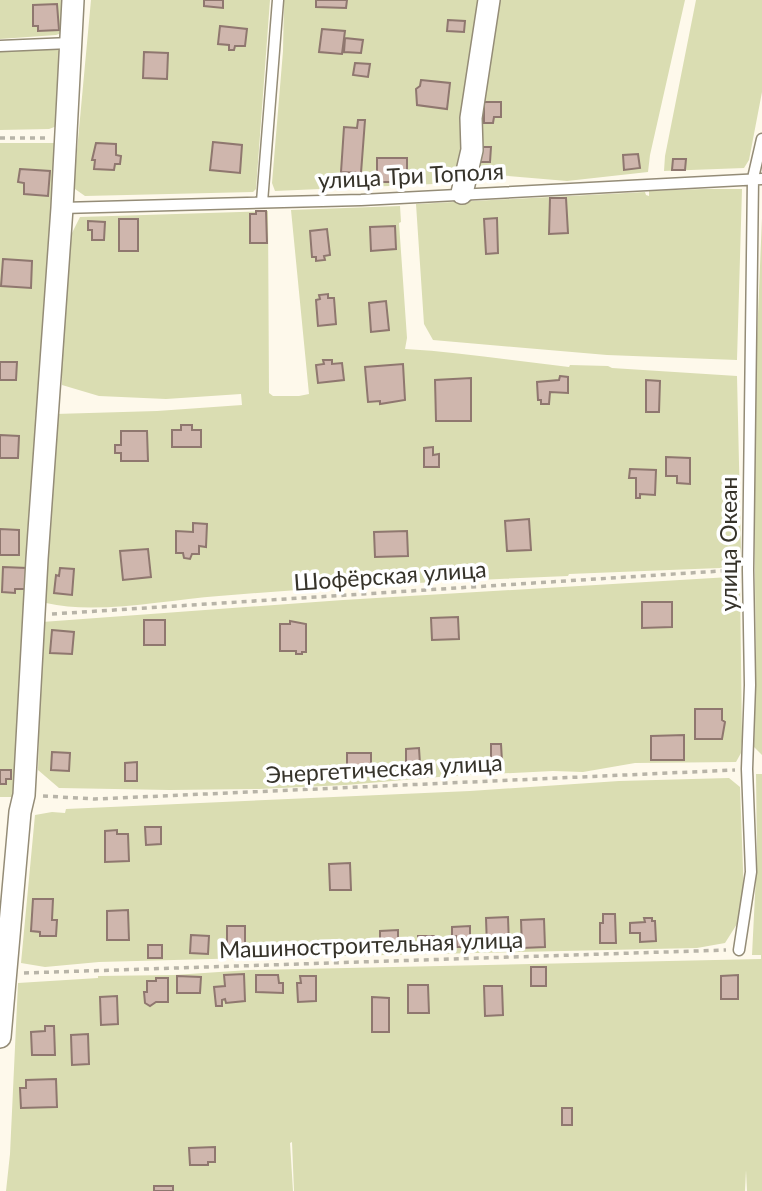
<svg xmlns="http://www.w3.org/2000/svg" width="762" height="1191" viewBox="0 0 762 1191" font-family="Lato,sans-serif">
	<rect width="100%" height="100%" fill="#fef9eb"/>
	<path fill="#daddb2" d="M0 0H67L65 32 56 35 0 39Z
		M91 0H270L256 189 253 192 85 196 75 189 74 183Z
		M284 0H483L467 128 456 183 275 191 272 183 283 51Z
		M496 0H685L650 155 648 172 567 181 474 173Z
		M696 0H762V92L749 160 744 168 664 171 665 156Z
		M54 47 62 53 57 126 49 129 0 130V49Z
		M0 143H54L56 149 22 710 13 797H0Z
		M702 189H742L737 360 607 355 433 340 424 324 416 204 645 192 646 195 649 196V191Z
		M400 206 401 222 399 223 407 338 405 349C460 352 514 361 569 367L570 365 608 366 612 368 737 376 741 551C736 561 730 565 720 568L569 574 568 576C452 581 335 586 219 596 166 600 96 615 46 603L55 414 157 411 242 405 241 394 166 399 99 396 62 385V348L70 237 80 217 268 211 269 393 273 396H299L309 394 291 210Z
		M762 218V755L754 747 756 658 753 434Z
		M730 577 736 578 740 583 742 741 741 753 736 762 635 763 583 772 553 771 450 776 346 785 259 789 170 790 59 788 38 770 42 622 343 600Z
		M756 774H762V1191H747L746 1170 745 1191H294L292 1142 290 1143 293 1191H6L10 1154 18 983 98 978V976L174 975 249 970 761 959V955H752L757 855Z
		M729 778 740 787 744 896 737 924 725 943 697 948 249 958 99 962 45 967 21 963 35 815 52 812 65 813 66 809 470 791 619 781Z"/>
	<path fill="#cfb6ad" stroke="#8f776f" stroke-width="2" d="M204 0H223V8L204 6Z
		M316 0H347L346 8 316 7Z
		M57 4 59 30 38 31V26H33V5Z
		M448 20 465 21 464 32 447 31Z
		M220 26 247 29 245 46H235L234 50H229V45L218 44Z
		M322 29 345 31 342 54 319 52Z
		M345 38 363 40 361 53 344 52Z
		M144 52 168 53 167 79 143 78Z
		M355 63 370 64 368 77 353 75Z
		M421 80 450 83 447 109 417 105 416 89 420 86Z
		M484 102H501V117H494L493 123H484Z
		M358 120H365L361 173 341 172 344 127 357 128Z
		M213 142 242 145 240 173 210 170Z
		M96 143 116 144V155L121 156 120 164H115L114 170 94 169 95 160H92Z
		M480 147H491L490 162H480Z
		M638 154 640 168 624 170 623 155Z
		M377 158H407V182H377Z
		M673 159H686L685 170H672Z
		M20 169 50 171 48 196 24 194V183L18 182Z
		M550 198H566L568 233 549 234Z
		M256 211H266L267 243H250V214H256Z
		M497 218 498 253 486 254 484 219Z
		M119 219H138V251H119Z
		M88 221 105 222 104 240H92V230H88Z
		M395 226 396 249 371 251 370 227Z
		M327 229 330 255 324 256 325 260 316 261V257H312L310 231Z
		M3 259 32 261 31 288 1 286Z
		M328 294V298H334L336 324 318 326 316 300 320 299 319 295Z
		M386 301 389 330 371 332 369 303Z
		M323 360H332V364L342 363 344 380 318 383 316 365 324 364Z
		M0 362H17L16 380H0Z
		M403 364 405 400 380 404V401L368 402 365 367Z
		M560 376 568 377V393L550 392 549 404H541V400H538L537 382 559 380Z
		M471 378V421H436L435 380Z
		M646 380 660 381 659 412H646Z
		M181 425H192V430H201V447H172V430H181Z
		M121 431H147L148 461H121V453H115V445H121Z
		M0 435 19 436 18 458H0Z
		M433 447V455L439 454V467H424V448Z
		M666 457 690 458V484L677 483V476H666Z
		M630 469 656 470 655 495 640 494V498H636V478H629Z
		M529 519 531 550 507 551 505 521Z
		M193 523 207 524 206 547 199 546V554H192L190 559 184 558 183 553H176V531L193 532Z
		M0 529 19 530V555H0Z
		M407 531 408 556 375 557 374 532Z
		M148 549 151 577 123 580 120 551Z
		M3 567 27 568 26 589H15V593L2 592Z
		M60 568 74 569 72 595 54 593 56 575 59 576Z
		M642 602H672V627L642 628Z
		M458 617 459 639 432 640 431 618Z
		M144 620H165V645H144Z
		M290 621 306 624V652H302V654H296V651H280V624H290Z
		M52 630 74 632 72 654 50 653Z
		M695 709H722V720L725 722 722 739H695Z
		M684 735V760H651V736Z
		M491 744H501L502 761 491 762Z
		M419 748 420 764H406V749Z
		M52 752 70 753 69 771 51 770Z
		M347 753H371V766L347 767Z
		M137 762V781H125V763Z
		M0 770H11V779H6V784H0Z
		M145 827H161V844L146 845Z
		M117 830V834H128L129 861 105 862V831Z
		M350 863 351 890H330L329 864Z
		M33 899H53L52 920H57L56 936H40V932L31 931Z
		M128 910 129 940H107V911Z
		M603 914H615L616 943H600V923H603Z
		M508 917 509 946 487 947 486 918Z
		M644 918H652V921H655L656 941 640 942V933H630V923L645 922Z
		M544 919 545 947 522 948 521 920Z
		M227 926H245V954H227Z
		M470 926V947H457L456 936H452V927Z
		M398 930V950L385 951V939H380V931Z
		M191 935 209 936 208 954 190 953Z
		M418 936H434V949H418Z
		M148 945H162V958H148Z
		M531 967H546V986H531Z
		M244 974 245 1001 226 1003 225 999 222 1000V1006H216L214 987 225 986 224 975Z
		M256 975H278L279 983H283V993L256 992Z
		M738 975V999H721V976Z
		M177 976 201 977 200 993H177Z
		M300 976H316V1001L298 1002 297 983H301Z
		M156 978H168V1002H156L150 1006 145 1003 144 992H147V981H156Z
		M408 985H428L429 1013H408Z
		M484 986H502L503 1015 485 1016Z
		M117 996 118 1024 101 1025 100 997Z
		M372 997 389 998V1032H372Z
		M45 1026H54L55 1055H32L31 1032 45 1031Z
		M88 1034 89 1064 72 1065 71 1035Z
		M56 1079 57 1107 21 1108 20 1088H26V1080Z
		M562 1108H572V1125H562Z
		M215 1147V1162H208V1165H190L189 1148Z
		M154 1186H173V1191H154Z"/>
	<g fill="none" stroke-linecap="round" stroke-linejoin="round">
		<defs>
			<path id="service" d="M0 46 70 43
				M262 202 278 0
				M62 208 361 200 762 179
				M739 950 751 872 747 769 750 685 748 570 753 178 762 139"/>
			<path id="minor" d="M462 193 472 150 471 118 489 0
				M0 1037 20 812 24 795 37 559 62 208 73 0"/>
		</defs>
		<use href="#service" stroke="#948c77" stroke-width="13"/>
		<use href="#minor" stroke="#948c77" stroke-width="24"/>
		<path stroke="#b8b4a8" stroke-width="3.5" stroke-dasharray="5 5" stroke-linecap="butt" d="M0 138H46
			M52 614 736 570
			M43 796 95 799 735 770
			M24 973 726 950"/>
		<use href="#service" stroke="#fff" stroke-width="10"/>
		<use href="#minor" stroke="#fff" stroke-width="21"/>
	</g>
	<g text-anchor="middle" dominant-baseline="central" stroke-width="7" stroke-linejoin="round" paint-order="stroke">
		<g font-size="23" fill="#36332a" stroke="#fff">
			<text transform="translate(411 175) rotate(-3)">улица Три Тополя</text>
			<text transform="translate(728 544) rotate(-90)">улица Океан</text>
			<text transform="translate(390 575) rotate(-4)">Шофёрская улица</text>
			<text transform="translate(384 768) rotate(-3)">Энергетическая улица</text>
			<text transform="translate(371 944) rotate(-2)">Машиностроительная улица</text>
		</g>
	</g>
</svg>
